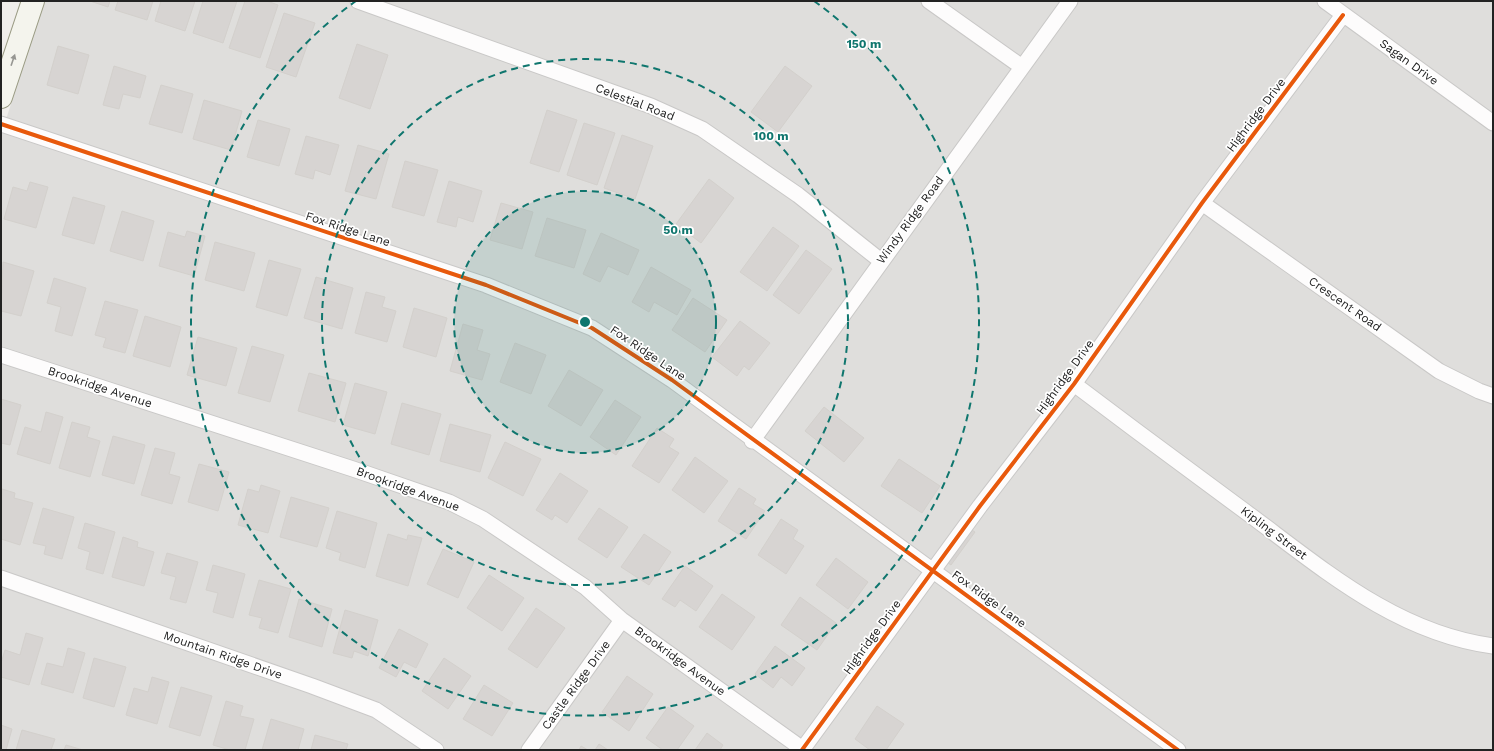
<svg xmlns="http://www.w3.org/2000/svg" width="1494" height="751" viewBox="0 0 1494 751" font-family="'Work Sans',sans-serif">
	<rect width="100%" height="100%" fill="#f0eeeb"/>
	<path fill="#dfdedc" d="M44 1H1493V750H1V135Z"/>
	<path fill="#d7d4d2" stroke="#d3d0cc" d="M90 1H110L108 7Z
		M118 1H153L147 20 115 10Z
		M161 1H195L185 31 155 21Z
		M203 1H237L223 43 193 33Z
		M245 1H267L278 5 260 58 229 48Z
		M284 13 315 23 296 77 266 67Z
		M357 44 388 55 370 109 339 98Z
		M58 46 89 55 78 94 47 85Z
		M114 66 146 76 140 98 123 94 119 109 103 105Z
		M785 66 812 86 778 132 751 112Z
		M161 85 193 94 182 133 149 124Z
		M204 100 242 111 231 150 193 139Z
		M547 110 577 120 559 172 530 163Z
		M258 120 290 129 279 166 247 157Z
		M584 123 615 133 597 185 567 175Z
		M622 135 653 146 635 199 604 188Z
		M306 136 339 145 330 175 315 170 313 179 295 174Z
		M358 145 389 154 376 199 345 191Z
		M405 161 438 170 424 216 392 207Z
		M709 179 734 198 701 243 676 224Z
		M449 181 482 191 473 222 458 217 456 227 437 222Z
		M30 182 48 187 36 228 4 219 13 187 27 191Z
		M73 197 105 206 94 244 62 235Z
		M501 203 533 212 522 249 490 240Z
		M122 211 154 221 143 261 110 251Z
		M547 218 586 230 574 268 535 256Z
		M773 227 799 246 767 291 740 272Z
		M187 231 205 236 194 276 159 266 168 232 185 237Z
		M601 233 639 250 628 275 608 266 600 282 583 274Z
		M215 242 255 253 244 291 205 280Z
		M806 250 832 269 799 314 773 295Z
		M269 260 301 269 287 316 256 307Z
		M3 262 34 271 21 316 1 311Z
		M651 267 691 290 677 315 654 302 649 312 632 302Z
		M316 277 353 288 342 329 304 318Z
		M54 278 86 288 72 336 55 331 61 307 47 303Z
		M366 292 385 297 382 307 396 311 387 342 355 333Z
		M693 298 727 320 705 352 672 330Z
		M105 301 138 310 125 353 103 347 106 338 95 335Z
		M414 308 447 318 436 357 403 347Z
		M145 316 181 327 170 367 133 356Z
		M740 321 770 343 749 370 744 366 737 376 712 357Z
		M463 324 483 330 477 350 490 354 482 380 450 371Z
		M198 337 237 348 226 386 187 375Z
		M515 343 546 355 531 394 500 382Z
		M252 346 284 355 270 402 238 393Z
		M569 370 603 390 581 426 548 406Z
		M309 373 346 383 335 422 298 411Z
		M355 383 387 392 375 434 343 425Z
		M1 399 21 405 10 445 1 443Z
		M615 400 641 417 616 455 590 437Z
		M402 403 441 414 429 455 391 444Z
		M824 407 864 438 844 462 805 431Z
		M46 412 63 417 50 464 17 454 25 427 41 432Z
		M72 422 90 427 87 437 100 441 90 477 59 468Z
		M450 424 491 435 480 472 440 461Z
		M657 428 674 439 669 447 679 453 659 483 632 466Z
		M113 436 145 445 134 484 102 475Z
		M505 442 541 459 523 496 488 478Z
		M155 448 175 453 169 474 180 477 172 504 141 495Z
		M695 457 728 481 704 513 672 490Z
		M899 459 940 486 922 513 881 486Z
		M199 464 229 472 218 511 188 502Z
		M560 473 588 491 567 523 555 515 552 520 536 510Z
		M261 485 280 491 268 533 238 525 248 489 259 492Z
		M739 488 756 499 753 504 765 511 746 539 718 521Z
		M2 489 15 493 14 498 33 503 20 545 1 539Z
		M291 497 329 508 317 547 280 537Z
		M43 508 74 517 62 559 44 554 46 546 33 543Z
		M599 508 628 527 607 558 578 539Z
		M337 511 377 523 365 568 339 560 341 553 326 548Z
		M781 519 798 530 793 539 804 546 786 574 758 555Z
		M85 523 115 532 103 574 86 569 90 552 78 548Z
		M967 527 975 532 951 565 944 560Z
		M388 534 407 540 408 535 422 538 408 586 376 576Z
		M644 534 671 552 649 585 621 567Z
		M123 537 138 542 137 547 154 552 144 586 112 577Z
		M443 549 474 562 458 598 427 584Z
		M167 553 198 562 186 603 170 599 176 577 161 573Z
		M836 558 868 582 848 609 816 585Z
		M213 565 245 574 233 618 213 612 218 593 206 590Z
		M685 566 713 586 696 611 680 600 675 607 662 599Z
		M489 575 524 598 502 631 467 608Z
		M259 580 291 589 278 633 259 628 262 618 249 615Z
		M722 594 755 617 732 650 699 627Z
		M800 597 836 623 817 650 781 625Z
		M299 599 332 609 322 647 289 637Z
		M536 608 565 628 537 668 508 649Z
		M345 610 378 620 368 656 354 651 352 658 333 653Z
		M399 629 428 644 416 668 404 662 396 677 379 668Z
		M26 633 43 638 29 685 1 677V663L5 650 20 655Z
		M775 646 805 668 792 686 781 677 773 688 755 674Z
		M68 648 85 653 73 693 41 684 47 663 63 667Z
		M94 658 126 667 114 707 83 698Z
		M444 658 471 676 448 709 422 691Z
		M627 676 653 694 629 731 602 712Z
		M152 677 169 682 157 724 126 715 134 688 148 692Z
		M484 685 513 703 492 736 463 719Z
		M181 687 212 696 200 736 169 727Z
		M226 701 243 706 240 716 254 719 245 750H230L213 745Z
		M877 706 904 724 886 750H870L855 739Z
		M668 707 694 726 677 750H663L646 738Z
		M271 719 304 729 298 750H262Z
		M1 725 12 729 6 750H1Z
		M22 730 55 739 51 750H16Z
		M707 733 723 745 720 750H695Z
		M315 735 348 744 346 750H311Z
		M599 744 608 750H595Z
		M66 745 83 750H64Z
		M581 746 588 750H579Z"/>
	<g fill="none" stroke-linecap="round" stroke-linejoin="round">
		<defs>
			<path id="minor" d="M358 1 651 106 702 129 798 195 881 261
				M929 1 1022 67
				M1325 1 1493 123
				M1 124 486 285 592 328 672 380 1178 750
				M1202 203 1439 371 1479 391 1493 396
				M1 355 353 469 449 502 483 519 585 587 622 620 804 750
				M1074 384C1131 427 1189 470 1246 512 1323 569 1396 633 1493 646
				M752 441 1070 1
				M1 578 312 686 376 710 436 750
				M529 750 622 620
				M802 750 980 506 1074 384 1202 203 1343 15"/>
			<path id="secondary" d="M1 97 33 1"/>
		</defs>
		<use href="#minor" stroke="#c9c8c7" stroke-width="17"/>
		<use href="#secondary" stroke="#999a82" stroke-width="24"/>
		<use href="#minor" stroke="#fdfcfc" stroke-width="15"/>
		<use href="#secondary" stroke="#f4f4ed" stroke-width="22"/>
		<defs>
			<path id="cycleway" d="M1 124 486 285 592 328 672 380 1178 750
				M802 750 980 506 1074 384 1202 203 1343 15"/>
		</defs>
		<use href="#cycleway" stroke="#fff" stroke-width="6"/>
		<use href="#cycleway" stroke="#e8590c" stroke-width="4"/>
	</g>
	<defs><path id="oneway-solid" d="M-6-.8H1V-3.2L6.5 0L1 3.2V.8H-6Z"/></defs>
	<use fill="#969692" href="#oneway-solid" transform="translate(13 60) rotate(-71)"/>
	<circle cx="585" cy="322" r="131" fill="#0f766e" fill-opacity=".12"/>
	<g fill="none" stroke="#0f766e" stroke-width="2" stroke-dasharray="7 5">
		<circle cx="585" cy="322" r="131"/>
		<circle cx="585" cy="322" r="263"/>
		<path d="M814 1A394 394 0 1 1 356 1"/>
	</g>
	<g text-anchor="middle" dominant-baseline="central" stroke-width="3.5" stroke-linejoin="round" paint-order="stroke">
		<g font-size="12" fill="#222" stroke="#fff">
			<text transform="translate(1409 62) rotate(36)">Sagan Drive</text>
			<text transform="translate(635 102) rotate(21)">Celestial Road</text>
			<text transform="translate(1256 115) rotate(-53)">Highridge Drive</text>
			<text transform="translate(910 220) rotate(-54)">Windy Ridge Road</text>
			<text transform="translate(348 229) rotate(18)">Fox Ridge Lane</text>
			<text transform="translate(1345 304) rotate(35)">Crescent Road</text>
			<text transform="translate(648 353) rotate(34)">Fox Ridge Lane</text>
			<text transform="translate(1065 377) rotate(-54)">Highridge Drive</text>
			<text transform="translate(100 387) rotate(18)">Brookridge Avenue</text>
			<text transform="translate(408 489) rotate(20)">Brookridge Avenue</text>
			<text transform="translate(1274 533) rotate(37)">Kipling Street</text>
			<text transform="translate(989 599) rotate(36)">Fox Ridge Lane</text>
			<text transform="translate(872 637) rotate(-54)">Highridge Drive</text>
			<text transform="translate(223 655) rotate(19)">Mountain Ridge Drive</text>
			<text transform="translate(680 661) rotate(36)">Brookridge Avenue</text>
			<text transform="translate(576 685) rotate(-54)">Castle Ridge Drive</text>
		</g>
	</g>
	<circle cx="585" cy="322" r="6" fill="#0f766e" stroke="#fff" stroke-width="2"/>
	<g font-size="12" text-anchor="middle" font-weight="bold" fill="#0f766e" stroke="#fff" stroke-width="3.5" stroke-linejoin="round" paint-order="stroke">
		<text x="864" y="48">150 m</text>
		<text x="771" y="140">100 m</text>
		<text x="678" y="234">50 m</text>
	</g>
	<rect width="1494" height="751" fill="none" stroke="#222222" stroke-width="4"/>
</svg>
